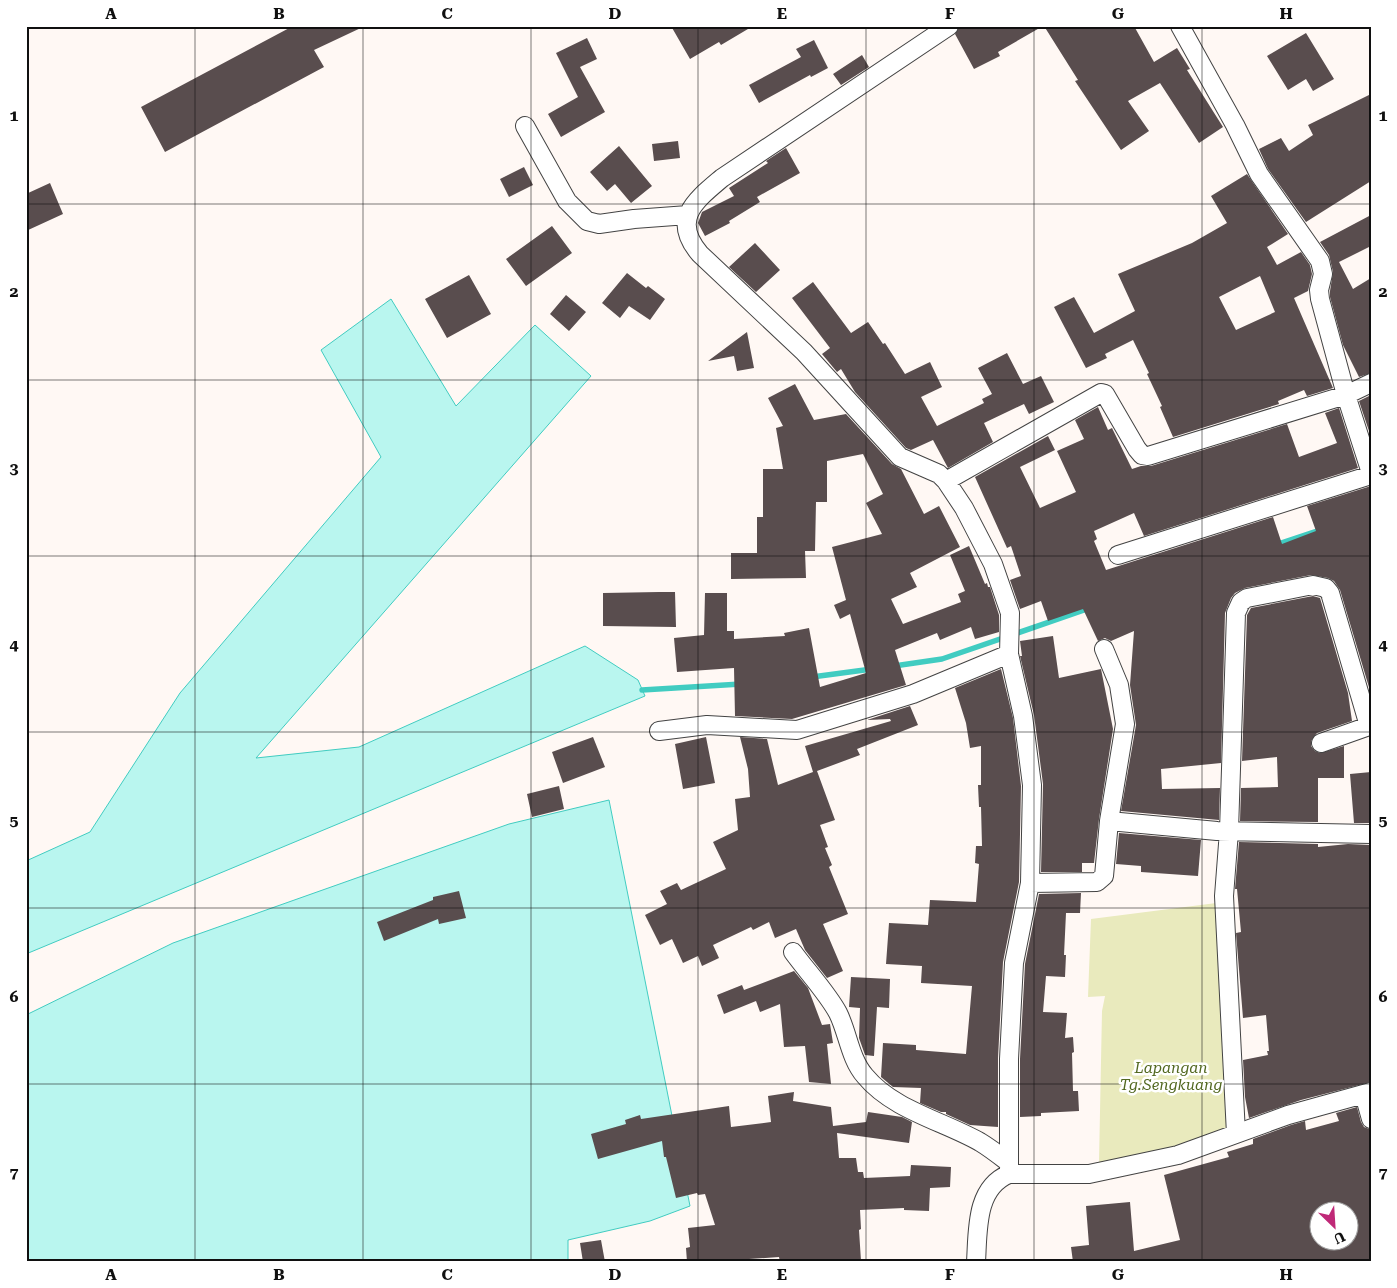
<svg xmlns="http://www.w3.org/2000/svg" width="1397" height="1288" viewBox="0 0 1397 1288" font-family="'Roboto Serif',serif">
	<rect width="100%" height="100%" fill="#fff8f4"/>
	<path fill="#e9eabd" d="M1232 901 1245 1124 1181 1149 1099 1163 1102 1011 1105 996 1088 997 1091 919Z"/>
	<path fill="#b9f6ef" stroke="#41ccc1" d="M391 299 456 406 535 325 591 376 256 758 359 747 585 646 638 680 645 696 26 954V861L90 832 180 693 381 457 321 350Z
		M609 800 690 1206 650 1221 568 1240V1262H26V1015L173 943 509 824Z"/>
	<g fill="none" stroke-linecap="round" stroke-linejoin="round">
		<path stroke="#41ccc1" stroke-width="5.5" d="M1275 545 1323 529
			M894 666 942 659 1090 608
			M812 677 872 669
			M642 690 741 684"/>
	</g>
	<path fill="#594d4e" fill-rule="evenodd" d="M293 26H365L314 50 324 67 165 152 141 107Z
		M671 26H753L721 45 719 42 690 59Z
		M959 26H1043L998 52 1000 56 974 69 955 34Z
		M1044 26H1134L1154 62 1177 48 1190 69 1187 70 1223 127 1199 143 1160 83 1128 101 1149 131 1121 150 1075 81 1078 80Z
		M1306 33 1334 79 1313 91 1306 79 1288 90 1267 56Z
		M587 38 597 59 580 67 605 112 561 137 548 114 578 97 556 53Z
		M814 40 828 68 811 77 810 75 759 103 749 85 801 57 796 49Z
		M862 55 869 67 841 85 833 74Z
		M1371 94V181L1306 222 1268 169 1259 149 1281 138 1289 151 1313 135 1308 125Z
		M678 141 680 158 654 161 652 144Z
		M619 146 652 186 631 203 615 184 607 191 590 172Z
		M786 148 800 173 757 197 760 202 729 221 730 223 705 236 698 223 702 212 734 196 729 188 768 163 766 161Z
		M524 167 533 185 509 197 500 179Z
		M1247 174 1288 234 1267 247 1277 265 1301 252 1310 265 1312 274 1308 291 1294 298 1333 388 1307 396 1304 390 1278 401 1279 404 1173 437 1160 407 1162 406 1147 374 1149 373 1133 340 1105 354 1107 358 1086 368 1054 307 1074 297 1094 333 1135 311 1118 274 1192 243 1227 223 1211 196ZM1260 276 1275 312 1236 330 1219 297Z
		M50 183 63 214 26 231V194Z
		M1371 215V246L1339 262 1353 289 1371 278V373L1359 377 1343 345 1330 297V291L1333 272 1329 255 1320 242Z
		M552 226 572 253 526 286 506 259Z
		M755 243 780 270 756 292 729 267Z
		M627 273 646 288 648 286 665 299 650 320 629 306 620 318 602 303Z
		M469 275 491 314 447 338 425 299Z
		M813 282 851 333 868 322 883 344 885 343 905 374 930 362 942 387 921 397 937 426 984 403 982 399 992 394 978 368 1007 353 1023 384 1041 376 1054 402 1029 414 1024 404 984 423 993 442 948 468 933 440 911 450 906 448 855 392 841 369 837 372 822 354 830 348 792 298Z
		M566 295 586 312 569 331 550 314Z
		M747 332 754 368 737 371 734 356 708 361Z
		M795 384 814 420 846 414 892 464 901 469 924 514 939 506 960 547 910 573 917 587 891 599 903 624 961 602 958 594 965 591 950 555 969 546 985 584 987 583 988 587H990L999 615V632L975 639 971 627 940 640 937 633 895 650 906 685 792 719 735 716 734 668 677 672 674 638 704 635 705 593H727V631H734V639L785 636 784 633 809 628 820 687 866 673 850 614 840 619 834 605 846 600 832 547 882 534 866 503 883 494 863 454 827 461V502H816L815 551H805L806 578 731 579V553H757V517H763V469H783L776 428 783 426 768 398Z
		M1371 395V437L1359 401Z
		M1098 407 1108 430 1112 428 1132 469 1141 466H1151L1287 424 1299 457 1337 443 1325 413 1339 408 1358 468 1144 536 1134 513 1094 531 1097 539 1094 541 1106 570 1273 517 1282 544 1316 531 1307 506 1371 486V694L1340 590 1334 581 1328 578 1311 575 1245 588 1235 593 1231 598 1225 613 1221 763 1161 769 1162 789 1220 788 1219 820 1121 811 1136 725 1130 685 1134 631 1111 641 1105 638 1098 641 1083 609 1048 621 1041 601 1020 609 1010 580 1021 576 1011 546 1007 548 975 477 1048 436 1055 450 1020 467 1040 508 1076 492 1057 451 1084 439 1075 420Z
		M659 592H675L676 627 603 626V593Z
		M1313 596 1320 598 1348 693 1352 721 1317 733 1311 741V746L1315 751 1320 753 1344 746V778H1318V822L1240 821 1241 788 1278 787 1277 757 1242 761 1247 615 1251 608Z
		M1053 636 1059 678 1101 669 1113 729 1099 819 1094 863H1082V872H1041L1043 784 1034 715 1020 656H1022L1020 641Z
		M1001 669 1013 718 1021 786 1019 882 1003 962 998 1058V1127L970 1125 946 1114V1112H941L920 1103 921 1088 893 1087 881 1077 883 1043 916 1045V1050L966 1054 972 986 921 983 922 966 886 964 889 923 928 925 930 900 976 902 979 864 975 863 976 846H982L981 807H979L978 785H981V746L970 748 966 723 955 688Z
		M910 706 918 725 857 749 860 755 817 771 835 820 820 825 828 847 825 848 832 865 829 867 848 914 823 924 843 971 827 978 805 950 796 929 775 938 769 922 753 930 751 927 713 945 719 958 702 966 698 956 683 963 672 939 660 945 645 915 667 904 660 891 677 883 681 890 726 869 713 842 738 830 735 799 750 797 748 769 740 737 767 739 778 785 813 772 805 746 891 721 890 719 867 720Z
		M593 737 605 767 563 783 552 752Z
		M706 737 715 783 683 789 675 744Z
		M1371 772V823H1354L1350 774Z
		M559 786 564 809 532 817 527 794Z
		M1119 833 1201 840 1198 876 1141 872V866L1116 864Z
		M1239 842 1318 844V847L1348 844 1371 845V1082L1301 1100 1249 1118 1245 1097 1243 1060 1268 1055 1267 1051H1269L1266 1015 1243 1018 1236 933 1241 932 1237 889H1235Z
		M459 891 466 918 439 924 438 919 384 941 377 922 433 900V897Z
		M1081 893 1080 913H1066L1064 955H1066L1065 977 1046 976 1043 1012 1067 1013 1065 1038 1073 1037 1074 1052 1072 1053 1073 1091H1078L1079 1111 1041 1113V1116L1020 1117V1059L1025 964 1039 894Z
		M794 971 808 988 822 1025 830 1024 833 1043 827 1044 831 1084 809 1082 805 1046 784 1047 780 1004 760 1012 756 1001 724 1014 717 995 742 985 744 990Z
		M851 977 890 979 889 1008 877 1007 874 1056 865 1055 859 1038 860 1008 849 1007Z
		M794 1092 793 1101 831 1107 833 1126 866 1122 868 1112 902 1117 912 1122 909 1143 837 1133 839 1158H856L858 1172H863L864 1178 910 1176 911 1165 951 1167 950 1187 930 1188 929 1211 904 1210V1208L860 1210 861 1229 859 1230 861 1261 780 1262 779 1257 749 1259V1262H687L686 1248 690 1247 688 1228 715 1225 705 1194 698 1195 697 1193 676 1198 666 1157H664L662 1141 598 1159 591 1134 626 1124 625 1120 640 1115 641 1119 729 1106 731 1127 771 1122 768 1096Z
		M1357 1107 1361 1122 1364 1127 1369 1129 1371 1137V1262H1112V1259L1073 1262 1071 1247 1089 1245 1086 1206 1130 1202 1134 1251 1180 1240 1164 1175 1229 1157 1227 1152 1253 1144V1139L1291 1125 1305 1121 1306 1130 1339 1121 1336 1113ZM1320 1210H1350V1240H1320Z
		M601 1240 605 1262H583L580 1243Z"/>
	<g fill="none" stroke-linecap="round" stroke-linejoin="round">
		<defs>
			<path id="street" d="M949 26 722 178C696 200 670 219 700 254L804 352 900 457 939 474 946 481 964 508 993 564 1010 613 1009 654 1023 716 1032 785 1030 883 1014 963 1009 1059V1174H1089L1178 1155 1288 1115 1371 1092
				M1180 26 1235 125 1259 174 1320 261 1323 274 1319 290 1320 299 1346 395 1371 473
				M525 126 567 201 587 221 599 224 634 219 688 215
				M946 481 1101 393 1105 394 1137 449 1142 455 1148 456 1346 395 1371 383
				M1118 555 1371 475
				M659 731 707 725 797 730 913 694 1009 654
				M1109 821 1217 831 1371 834
				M1030 883 1097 882 1104 876 1109 821 1125 724 1119 685 1104 649
				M793 952C806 970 828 994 838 1013 848 1033 850 1059 865 1076 893 1110 943 1121 980 1142 990 1148 999 1155 1008 1162
				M1364 1094 1371 1119
				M1236 1134 1224 896 1229 831 1236 613 1241 602 1247 598 1313 585 1326 588 1330 593 1369 726 1321 743
				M976 1262C978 1231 975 1188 1009 1174"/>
		</defs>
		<use href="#street" stroke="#434343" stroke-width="20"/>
		<use href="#street" stroke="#fff" stroke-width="18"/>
	</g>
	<path fill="none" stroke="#101010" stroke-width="1" stroke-opacity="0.55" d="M195 26V1262M363 26V1262M531 26V1262M698 26V1262M866 26V1262M1034 26V1262M1202 26V1262M26 204H1371M26 380H1371M26 556H1371M26 732H1371M26 908H1371M26 1084H1371"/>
	<g text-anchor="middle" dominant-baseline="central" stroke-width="5" stroke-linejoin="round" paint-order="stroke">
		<g font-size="15" font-style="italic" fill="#526820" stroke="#fff">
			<text x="1171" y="1068">Lapangan<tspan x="1171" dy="17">Tg.Sengkuang</tspan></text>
		</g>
	</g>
	<rect width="1397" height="1288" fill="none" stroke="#ffffff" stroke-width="55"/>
	<g transform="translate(1334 1226) rotate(155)"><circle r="24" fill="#ffffff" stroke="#9f9f9f"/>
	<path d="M0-4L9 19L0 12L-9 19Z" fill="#c02978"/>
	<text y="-8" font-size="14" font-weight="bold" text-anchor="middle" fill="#101010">U</text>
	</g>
	<rect x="28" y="28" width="1342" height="1232" fill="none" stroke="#101010" stroke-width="2"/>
	<g font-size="16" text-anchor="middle" font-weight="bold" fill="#101010">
		<text x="111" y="19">A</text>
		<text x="279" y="19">B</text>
		<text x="447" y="19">C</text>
		<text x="615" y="19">D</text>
		<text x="782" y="19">E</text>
		<text x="950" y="19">F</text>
		<text x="1118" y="19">G</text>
		<text x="1286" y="19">H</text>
		<text x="14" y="121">1</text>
		<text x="1383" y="121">1</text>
		<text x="14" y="297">2</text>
		<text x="1383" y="297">2</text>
		<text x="14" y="474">3</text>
		<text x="1383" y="474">3</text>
		<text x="14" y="650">4</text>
		<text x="1383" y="650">4</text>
		<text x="14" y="826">5</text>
		<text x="1383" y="826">5</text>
		<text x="14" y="1002">6</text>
		<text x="1383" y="1002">6</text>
		<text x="14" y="1178">7</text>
		<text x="1383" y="1178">7</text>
		<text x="111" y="1280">A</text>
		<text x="279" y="1280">B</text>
		<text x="447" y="1280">C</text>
		<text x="615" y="1280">D</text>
		<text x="782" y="1280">E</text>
		<text x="950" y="1280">F</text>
		<text x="1118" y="1280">G</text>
		<text x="1286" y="1280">H</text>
	</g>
</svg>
